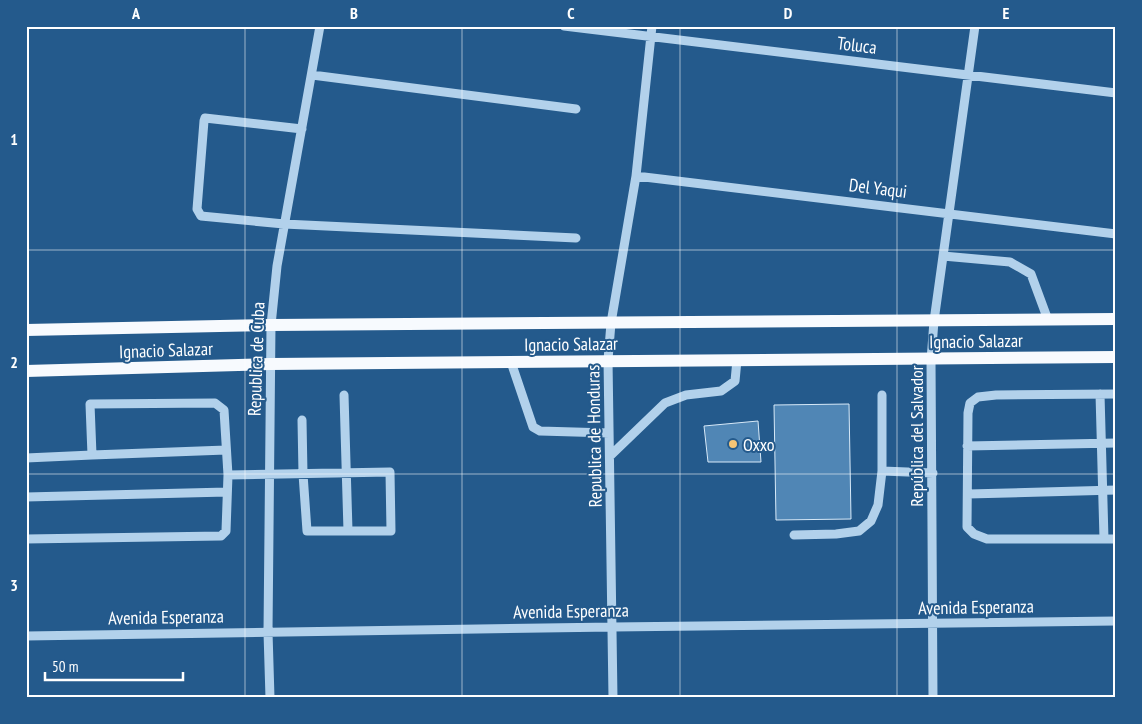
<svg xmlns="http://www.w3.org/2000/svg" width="1142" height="724" viewBox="0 0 1142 724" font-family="'PT Sans Narrow',sans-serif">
	<rect width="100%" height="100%" fill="#245a8c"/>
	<path fill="#5086b5" stroke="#d7e9f8" d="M849 404 851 519 776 520 774 405Z
		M758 421 761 462H708L704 426Z"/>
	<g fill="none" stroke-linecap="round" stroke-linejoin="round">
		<path stroke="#b2d1eb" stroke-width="9" d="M564 26 1116 93
			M312 75 576 109
			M302 129 205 118 204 121 197 209 201 216 284 224 576 238
			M636 176 1116 234
			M943 256 1010 262 1031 274 1048 320
			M511 362 533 427 540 431 609 433
			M1100 394 1104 539
			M1116 394 996 395 978 397 970 403 968 413 967 527 974 534 987 539H1116
			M302 420 303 474 307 531H348L344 395
			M967 446 1116 443
			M92 455 226 450
			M610 456 665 403 686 395 721 391 735 381 737 360
			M26 458 92 455 90 404 215 403 224 410 228 475 226 531 221 536 26 539
			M882 471V395
			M228 475 390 472 391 531H348
			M968 494 1116 490
			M26 497 227 492
			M794 535 836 534 859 531 871 521 878 505 882 471 933 473
			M26 636 613 627 1116 621
			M270 698 268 632 271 325 277 266 320 26
			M613 698 608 360 611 323 636 176 652 26
			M933 698 931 360 934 321 975 26"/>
		<path stroke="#f7fafe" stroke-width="12" d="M26 330 271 325 1116 319
			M26 371 270 364 1116 357"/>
	</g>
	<path fill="none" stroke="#fff" stroke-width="1" stroke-opacity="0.55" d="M245 26V698M462 26V698M680 26V698M897 26V698M26 250H1116M26 474H1116"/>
	<circle fill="#f5c576" stroke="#245a8c" stroke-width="2" cx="733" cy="444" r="5"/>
	<g text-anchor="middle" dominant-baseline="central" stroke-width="4" stroke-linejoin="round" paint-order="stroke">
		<g font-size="18" fill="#fff" stroke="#245a8c">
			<text transform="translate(857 45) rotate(7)">Toluca</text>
			<text transform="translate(878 188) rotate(7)">Del Yaqui</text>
			<text transform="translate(976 341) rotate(-1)">Ignacio Salazar</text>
			<text transform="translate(571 344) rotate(-1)">Ignacio Salazar</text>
			<text transform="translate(166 350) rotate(-2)">Ignacio Salazar</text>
			<text transform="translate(256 359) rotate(-88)">Republica de Cuba</text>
			<text transform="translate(594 436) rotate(-91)">Republica de Honduras</text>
			<text transform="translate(916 436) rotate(-90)">República del Salvador</text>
			<text transform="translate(976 607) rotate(-1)">Avenida Esperanza</text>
			<text transform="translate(571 611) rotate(-1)">Avenida Esperanza</text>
			<text transform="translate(166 617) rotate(-1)">Avenida Esperanza</text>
		</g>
		<g font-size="18" fill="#fff" stroke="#245a8c" text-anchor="start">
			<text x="743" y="444">Oxxo</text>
		</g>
	</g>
	<rect width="1142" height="724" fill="none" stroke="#245a8c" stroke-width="55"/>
	<path d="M45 672v8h138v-8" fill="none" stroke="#ffffff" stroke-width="2.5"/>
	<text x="52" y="672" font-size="15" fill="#ffffff" stroke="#245a8c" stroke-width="4" paint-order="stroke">50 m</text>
	<rect x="28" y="28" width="1086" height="668" fill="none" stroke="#fff" stroke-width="2"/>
	<g font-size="16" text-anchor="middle" font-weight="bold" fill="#fff">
		<text x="136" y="19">A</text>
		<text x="354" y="19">B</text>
		<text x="571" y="19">C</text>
		<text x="788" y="19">D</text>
		<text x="1006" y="19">E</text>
		<text x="14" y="145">1</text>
		<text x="14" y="368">2</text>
		<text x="14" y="591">3</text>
	</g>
</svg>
